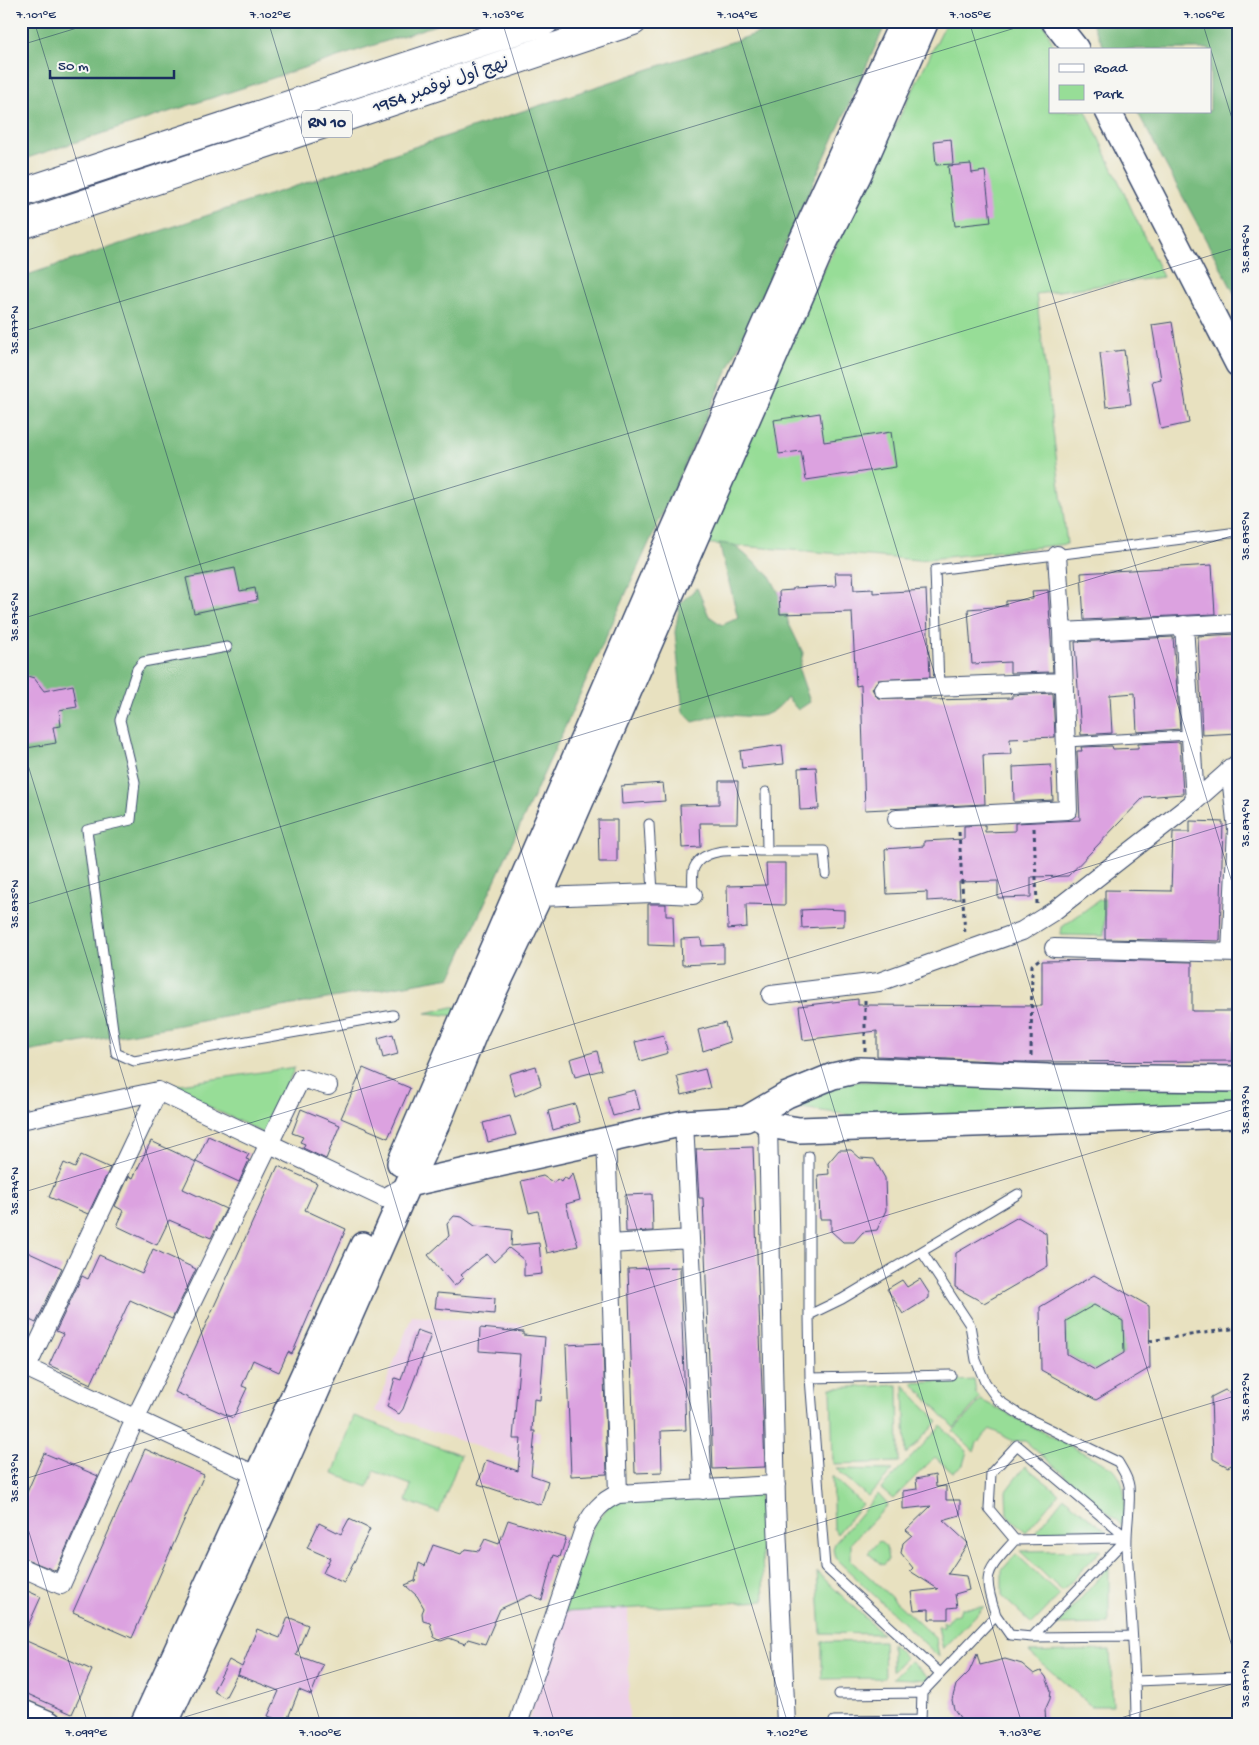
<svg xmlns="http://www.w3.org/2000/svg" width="1259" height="1745" viewBox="0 0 1259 1745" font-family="'Gochi Hand','Playpen Sans Arabic',sans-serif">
	<rect width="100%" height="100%" fill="#f6f6f2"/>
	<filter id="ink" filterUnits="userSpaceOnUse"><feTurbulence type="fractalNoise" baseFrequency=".02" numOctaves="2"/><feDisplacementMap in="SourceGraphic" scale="10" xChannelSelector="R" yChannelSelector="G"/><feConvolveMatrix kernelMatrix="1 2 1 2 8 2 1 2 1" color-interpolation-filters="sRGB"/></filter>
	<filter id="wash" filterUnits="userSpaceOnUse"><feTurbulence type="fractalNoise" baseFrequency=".0096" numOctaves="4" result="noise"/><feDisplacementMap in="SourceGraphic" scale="20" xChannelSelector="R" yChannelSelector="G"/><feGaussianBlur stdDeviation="1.12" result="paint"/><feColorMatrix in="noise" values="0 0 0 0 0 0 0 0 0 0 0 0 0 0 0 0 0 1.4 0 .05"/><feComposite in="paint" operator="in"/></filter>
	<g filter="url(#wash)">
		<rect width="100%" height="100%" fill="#e8e1c0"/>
		<path fill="#edd0e8" d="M412 1316 523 1324 522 1335 549 1337 547 1356H543L534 1399 532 1423V1431L540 1432 539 1441H534L533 1460 538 1468 375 1411Z
			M628 1608 629 1724H527L564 1612Z"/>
		<path fill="#97dd97" stroke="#59867a" d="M947 21H1043L1055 49H1050V111H1086L1163 277 1036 294 1067 544 919 560 701 543 793 332Z
			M1105 899 1104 936 1061 935 1062 927 1099 900Z
			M452 1007H459L455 1016 426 1013Z
			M295 1067 265 1134 167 1086Z
			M840 1081 1238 1088V1109L953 1119 850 1115 794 1107 793 1105Z
			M1095 1305 1123 1321 1124 1353 1095 1370 1067 1354 1066 1321Z
			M974 1380 976 1393 980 1398 954 1428 912 1383Z
			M898 1385 899 1462 833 1464 831 1388Z
			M904 1385 938 1421 906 1455Z
			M981 1400 1111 1467C1128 1483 1126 1504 1123 1526L1025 1441H1013L990 1429 977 1443 974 1452 953 1431Z
			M354 1416 461 1455 439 1513 406 1501 411 1485 374 1471 368 1487 333 1474Z
			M941 1426 967 1451 963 1465 953 1473 935 1457 893 1499 881 1489Z
			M1025 1466 1059 1493 1026 1532 1007 1515 1006 1491Z
			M836 1469 893 1470 868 1497Z
			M832 1476 862 1504 837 1534 834 1529Z
			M759 1486 764 1601 564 1612 593 1526 618 1494Z
			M878 1494 888 1505 851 1543V1560L936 1639 939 1657 835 1558 833 1549 835 1543Z
			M1064 1497 1107 1532 1035 1533Z
			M879 1541 886 1547 888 1560 882 1565 868 1553Z
			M1101 1550 1062 1591 1020 1551Z
			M1016 1554 1060 1595 1032 1624 1002 1596V1570Z
			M1109 1567V1624L1057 1625Z
			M817 1572 882 1634 821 1633Z
			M984 1607 943 1649 938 1627H944L943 1622 947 1623 952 1615 959 1614 961 1608Z
			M884 1641 885 1678 822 1679V1642Z
			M892 1644 906 1658 892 1671Z
			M1110 1650 1113 1706H1091L1029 1652Z
			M910 1661 932 1680 893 1678Z"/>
		<path fill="#79bc80" stroke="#4a766f" d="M21 21H448L21 160Z
			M795 21H887L451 977 21 1053V277Z
			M1091 21H1238V300L1137 111H1210V49H1105Z
			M719 543 734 545 770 576 786 607 788 622 803 653 799 670 810 702 798 710 787 697C768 724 751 715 724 715 714 714 703 720 693 722L683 712 675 632 680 603 697 588 709 616 722 625 738 618Z"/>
		<g id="blocks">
			<path fill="#dca2e0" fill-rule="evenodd" d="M951 139 953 164 936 165 934 141Z
				M971 164 972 173 985 171 991 222 955 226 948 166Z
				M1172 322 1189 423 1161 429 1152 381 1161 379 1152 325Z
				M1124 350 1131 404 1106 407 1100 353Z
				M820 413 824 442 891 432 896 467 806 480 801 451 779 454 774 420Z
				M1212 565 1215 614 1084 620 1081 573Z
				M235 568 240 591 255 588 257 600 194 613 186 578Z
				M835 573H853L854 590 873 589V593L926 590 930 677 878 680 872 689 878 698H931L932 700 1012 698V695L1053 693 1055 737 1010 739 1011 754 983 755 985 804 865 810 861 685 856 686 852 612 780 614 779 591 793 590V588L836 586Z
				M1048 590 1053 672 1010 673V662L972 664 968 609 1006 606V601L1033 599 1032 591Z
				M1238 634V733L1202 735 1198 636Z
				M1173 637 1180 729 1137 732 1135 693 1110 695 1112 733 1081 735 1075 642Z
				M21 674 34 678 44 691 73 685 77 707 59 710 61 726 53 727 56 743 21 749Z
				M1180 742 1183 794 1144 797 1068 876 1031 877V897L998 898V881L959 882 960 899 927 901V892L887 894 885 849 924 846V841L964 839V826L985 825V832L1015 831V823L1080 820 1077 751H1082L1081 747 1112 746 1113 749 1138 748V744Z
				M782 745 784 764 742 768 740 751Z
				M1051 765 1053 800 1014 802 1013 767Z
				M816 767 819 809 800 810 798 768Z
				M719 781H738L737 823H700L701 847 682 848 680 805 719 804Z
				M663 783 665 801 622 804 621 786Z
				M598 820H617V862H599Z
				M1190 821 1223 822 1220 941 1105 939V890L1171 891 1173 832H1190Z
				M766 863H785V905L746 904 747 927 728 929 727 886 767 885Z
				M648 904H666V916H673L674 946 648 945Z
				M822 909 844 910V926L802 928 801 910Z
				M701 938 702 946 724 945V963L682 965 681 939Z
				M1105 960 1192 962V1011H1233V1061L1018 1062 877 1056V1031L803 1040 799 1006 858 999V1005L1042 1006V961Z
				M725 1023 730 1042 703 1051 698 1030Z
				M393 1034 398 1054 383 1058 378 1038Z
				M663 1035 668 1053 640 1061 635 1042Z
				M597 1051 602 1070 575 1077 570 1059Z
				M536 1066 541 1085 515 1096 509 1074Z
				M363 1068 410 1088 388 1138 341 1118Z
				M705 1069 710 1088 682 1095 677 1076Z
				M635 1090 640 1109 613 1116 607 1097Z
				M575 1104 580 1122 553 1130 548 1111Z
				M301 1109 340 1125 326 1159 303 1148 305 1144 300 1142 303 1137 292 1133Z
				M510 1116 516 1135 488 1142 483 1123Z
				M208 1136 249 1154 246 1159 249 1160 239 1182 196 1162Z
				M151 1141 196 1162 183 1189 226 1209 211 1238 169 1220 157 1245 117 1226 124 1211 115 1206 129 1176 133 1178Z
				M753 1147 765 1467 713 1469 703 1198H699L696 1149Z
				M839 1150H851L860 1158 874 1159 885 1178 886 1210 877 1230 863 1232 854 1242H843L831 1231V1219H820L818 1175 829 1174 828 1163Z
				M81 1155 110 1168 88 1214 49 1197 64 1163 75 1168Z
				M278 1166 317 1183 305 1210 346 1229 292 1354 288 1352 279 1372 253 1360 242 1386 247 1388 233 1418 175 1392Z
				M573 1173 580 1200 566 1204 578 1246 547 1253 538 1211 529 1213 521 1181 543 1176 554 1183 557 1179 561 1182 564 1177 568 1180Z
				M652 1194 653 1231 626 1232 625 1195Z
				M454 1216 462 1217 475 1226 512 1230 511 1246 539 1243 542 1274 524 1276V1260L509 1248 494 1262 487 1254 481 1258 461 1275 464 1278 454 1286 428 1255 449 1236 447 1224Z
				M1018 1217 1046 1233 1048 1266 984 1303 955 1287 956 1253Z
				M153 1249 196 1269 172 1319 130 1300 91 1384 49 1365 63 1334 56 1331 82 1276 88 1279 99 1255 142 1274Z
				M25 1251 62 1268 36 1323 21 1316V1260Z
				M680 1267 686 1430 661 1431 662 1472 635 1473 628 1269Z
				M1094 1275 1149 1306 1150 1368 1096 1400 1041 1370 1040 1307ZM1094 1305 1123 1321 1124 1353 1095 1370 1067 1354 1066 1321Z
				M920 1279 929 1293V1298L903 1314 887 1289 902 1280 907 1287Z
				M437 1293 495 1298 494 1314 435 1308Z
				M480 1328 523 1332V1335L545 1337 540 1400 534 1399 532 1431H535L531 1475 548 1481 541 1505 478 1484 486 1460 518 1471 521 1439H513L520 1354 479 1351Z
				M417 1330 431 1335 403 1409 399 1414 387 1407 395 1378 401 1380Z
				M603 1343 607 1474 571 1476 566 1345Z
				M1225 1390 1238 1397V1461L1228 1467 1213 1459 1211 1397Z
				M145 1449 204 1475 132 1638 73 1612Z
				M44 1453 98 1476 56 1571 21 1557V1506Z
				M935 1475 936 1487 946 1486V1500H960V1515L943 1520 968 1543 948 1574 966 1576 969 1590 955 1594 957 1607 948 1608V1619H929V1609L914 1610 911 1592 938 1589 910 1571 913 1568 901 1553 903 1543 912 1535 906 1530 931 1506 903 1509V1491L917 1489 916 1479Z
				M349 1519 370 1529 344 1583 323 1573 330 1558 307 1548 319 1523 341 1534Z
				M508 1520 566 1538 560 1557 554 1555 542 1600 531 1595 500 1609 485 1644 468 1639 465 1644 449 1638 441 1641 434 1637 430 1623 423 1621 422 1613 424 1608 417 1596 405 1585 415 1581 419 1563 425 1566 433 1545 461 1554 465 1549 479 1551 485 1539 499 1544Z
				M21 1588 41 1597 22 1639 92 1670 72 1714 21 1691Z
				M288 1617 308 1625 296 1655 323 1665 311 1695 299 1690 286 1723 268 1716 279 1691 238 1675 240 1669 225 1698 213 1691 229 1660 242 1667 257 1629 280 1638Z
				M977 1654 980 1665 1005 1659 1022 1664 1034 1674 1041 1671 1046 1677 1051 1691 1050 1699 1045 1710 1046 1724H965L963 1722 954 1709 952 1700 956 1685 969 1672Z"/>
		</g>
	</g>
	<g filter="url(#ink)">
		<use href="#blocks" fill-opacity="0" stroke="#3a4a6d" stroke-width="1"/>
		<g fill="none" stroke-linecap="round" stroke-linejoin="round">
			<defs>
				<path id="lane" d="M227 647 143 662 137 669 120 720 135 782 131 820 87 830 116 1053 134 1061 393 1015
					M939 687 935 570 1238 532
					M1066 742 1189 735
					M649 824 653 893
					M767 851H824L826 874
					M693 895C693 888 692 878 693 871 700 844 746 851 767 851L766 792
					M809 1156V1315
					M922 1252 970 1325 976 1360 985 1382 998 1400 1019 1414 1118 1462C1122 1469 1128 1477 1129 1486 1131 1506 1126 1527 1127 1547 1130 1606 1136 1665 1136 1724
					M810 1378 951 1375
					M1015 1540 1127 1538 1032 1637
					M996 1615 1010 1635 1032 1637 1131 1636
					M940 1673 825 1567 810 1378 809 1315 842 1299 1018 1194
					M1136 1681 1238 1677
					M839 1694 922 1693 996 1615C981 1572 987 1572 1015 1540L989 1509 991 1473 1017 1445 1127 1538
					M834 1721 921 1720 922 1693"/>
				<path id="street" d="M1057 555 1062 632
					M1184 625 1195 801
					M883 689 1063 682
					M1230 768 1237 829 1231 953
					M897 819 1068 810 1062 632 1238 623
					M539 897 653 893 693 895
					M1054 948 1238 953
					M771 995 879 982 1022 931 1054 911 1195 801 1238 763
					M21 1120 158 1091 384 1198 408 1184
					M759 1122 768 1125 776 1503 786 1724
					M684 1123 703 1490
					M606 1139 610 1244
					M21 1365 266 1480
					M27 1367 158 1091
					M618 1494 610 1244 690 1239
					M21 1567 61 1585 136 1417 301 1078 328 1086
					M518 1724 584 1529C593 1512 600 1502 618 1494L776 1485"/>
				<path id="secondary" d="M1054 21 1076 49
					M1108 111 1238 364
					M768 1125 799 1130 1238 1115
					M400 1163 655 572 790 266 903 21
					M408 1184 684 1123 746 1119 787 1095 833 1076 859 1070 1048 1077 1238 1079
					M21 1712 49 1724
					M143 1724 363 1245
					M165 1724 276 1483 408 1184 439 1119 476 1029 539 897 820 252 858 176 926 21"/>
				<path id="primary" d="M21 193 545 21
					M21 225 633 21"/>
			</defs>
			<use href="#lane" stroke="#3a4a6d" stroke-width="11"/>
			<use href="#street" stroke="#3a4a6d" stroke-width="20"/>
			<use href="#secondary" stroke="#3a4a6d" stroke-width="28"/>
			<use href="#primary" stroke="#3a4a6d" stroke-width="30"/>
			<path stroke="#3a4a6d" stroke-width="3" stroke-dasharray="4 4" stroke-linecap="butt" d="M1034 828 1037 904
				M959 832 965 935
				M865 1000V1051
				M1031 1056 1032 965 1042 957
				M1236 1060V969
				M1149 1341 1238 1328"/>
			<use href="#lane" stroke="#fff" stroke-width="9"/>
			<use href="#street" stroke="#fff" stroke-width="18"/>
			<use href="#secondary" stroke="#fff" stroke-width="25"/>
			<use href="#primary" stroke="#fff" stroke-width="28"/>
		</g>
	</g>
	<path fill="none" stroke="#1b2f5e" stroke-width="1" stroke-opacity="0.45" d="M34 21 555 1724M268 21 788 1724M502 21 1022 1724M735 21 1238 1666M969 21 1238 902M1202 21 1238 138M21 45 100 21M21 332 1038 21M21 619 1238 247M21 742 321 1724M21 906 1238 534M21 1193 1238 821M21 1480 1238 1108M21 1506 88 1724M162 1724 1238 1395M1101 1724 1238 1682"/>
	<g text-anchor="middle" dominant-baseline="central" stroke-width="4" stroke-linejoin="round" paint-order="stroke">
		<rect fill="#f6f6f2" stroke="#5d6b8a" stroke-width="1" x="302" y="110.5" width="50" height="27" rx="4"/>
		<g font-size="16" font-weight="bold" fill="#1b2f5e">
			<text x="327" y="124">RN 10</text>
		</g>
		<g font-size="18" fill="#1b2f5e" stroke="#f6f6f2">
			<text transform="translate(441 86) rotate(-19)">نهج أول نوفمبر 1954</text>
		</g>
	</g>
	<rect width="1259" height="1745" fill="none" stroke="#f6f6f2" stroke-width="55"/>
	<rect x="1049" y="48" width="162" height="65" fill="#f6f6f2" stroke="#9ea6b7"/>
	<rect x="1059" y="64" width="25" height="8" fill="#ffffff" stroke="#9ea6b7"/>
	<text x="1094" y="72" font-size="15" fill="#1b2f5e">Road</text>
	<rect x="1059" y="85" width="25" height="15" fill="#97dd97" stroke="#9ea6b7"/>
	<text x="1094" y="98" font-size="15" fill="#1b2f5e">Park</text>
	<path d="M50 70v8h124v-8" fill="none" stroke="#1b2f5e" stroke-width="2.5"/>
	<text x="58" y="70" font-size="15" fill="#1b2f5e" stroke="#f6f6f2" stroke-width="4" paint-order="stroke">50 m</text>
	<rect x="28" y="28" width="1204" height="1690" fill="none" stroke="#1b2f5e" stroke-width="2"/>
	<g font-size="12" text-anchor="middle" fill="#1b2f5e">
		<text x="36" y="18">7.101°E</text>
		<text x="270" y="18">7.102°E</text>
		<text x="503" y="18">7.103°E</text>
		<text x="737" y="18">7.104°E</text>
		<text x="970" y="18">7.105°E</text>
		<text x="1204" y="18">7.106°E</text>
		<text transform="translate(1245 249) rotate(-90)" y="4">35.876°N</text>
		<text transform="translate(14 330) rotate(-90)" y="4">35.877°N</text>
		<text transform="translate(1245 536) rotate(-90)" y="4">35.875°N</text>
		<text transform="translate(14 617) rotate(-90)" y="4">35.876°N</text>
		<text transform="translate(1245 823) rotate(-90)" y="4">35.874°N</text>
		<text transform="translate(14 904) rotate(-90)" y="4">35.875°N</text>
		<text transform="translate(1245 1110) rotate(-90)" y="4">35.873°N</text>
		<text transform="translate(14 1191) rotate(-90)" y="4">35.874°N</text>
		<text transform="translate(1245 1397) rotate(-90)" y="4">35.872°N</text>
		<text transform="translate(14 1478) rotate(-90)" y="4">35.873°N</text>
		<text transform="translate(1245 1684) rotate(-90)" y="4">35.871°N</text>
		<text x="86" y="1736">7.099°E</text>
		<text x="320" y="1736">7.100°E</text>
		<text x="553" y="1736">7.101°E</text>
		<text x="787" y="1736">7.102°E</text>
		<text x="1020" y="1736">7.103°E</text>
	</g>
</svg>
